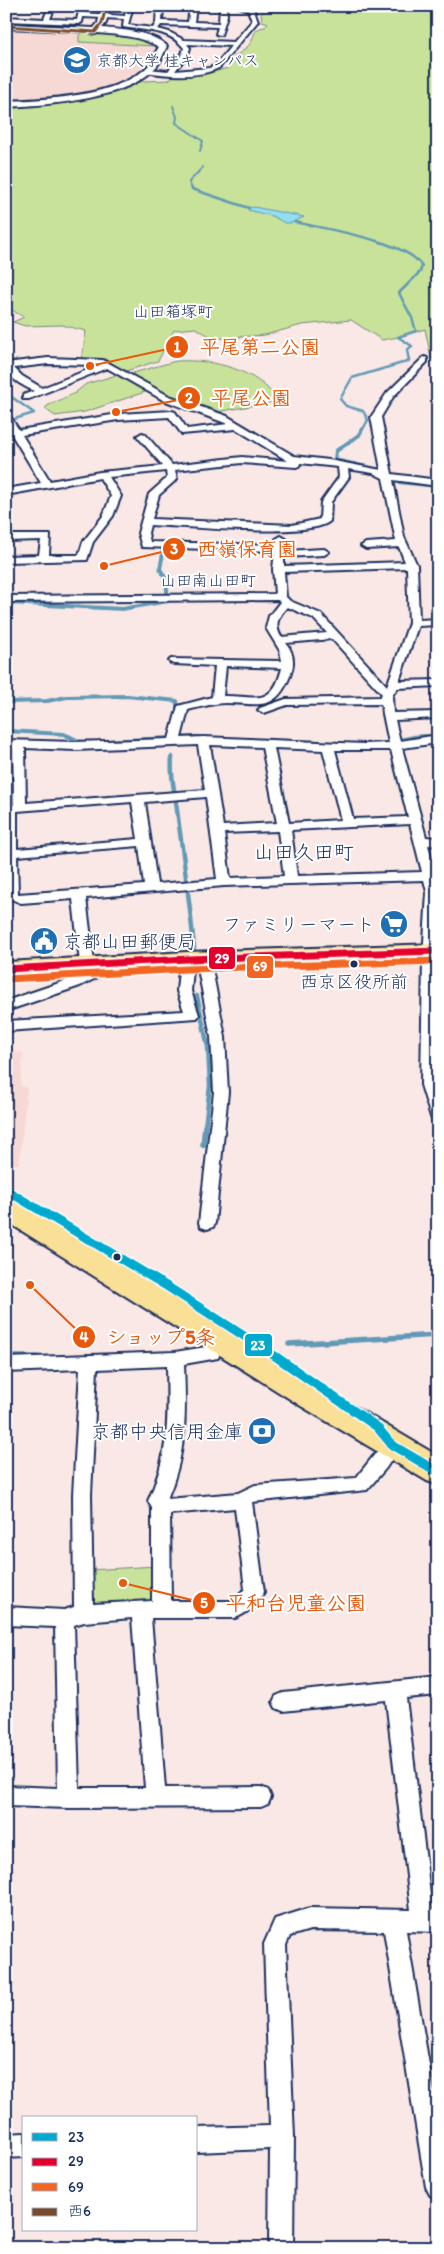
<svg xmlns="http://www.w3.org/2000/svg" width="444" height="2254" viewBox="0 0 444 2254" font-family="Itim,'Klee One',sans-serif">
	<rect width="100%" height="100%" fill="#fae8e6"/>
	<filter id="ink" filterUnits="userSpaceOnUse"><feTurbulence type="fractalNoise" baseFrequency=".02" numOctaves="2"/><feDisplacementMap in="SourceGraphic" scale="10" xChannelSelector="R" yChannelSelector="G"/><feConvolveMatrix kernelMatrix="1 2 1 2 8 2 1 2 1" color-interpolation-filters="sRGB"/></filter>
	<g filter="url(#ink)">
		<path fill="#f6d8d4" d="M6 29 125 36 150 42 155 45 157 49 139 70 118 83 75 95 6 102Z
			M23 1052 20 1086 27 1087 19 1164H6V1053Z"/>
		<path fill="#c8e299" stroke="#72887c" d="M313 6H438V364L431 357 425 329 399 337 382 340 351 320 302 325 265 335 214 339 196 328 174 330 158 361 126 371 101 360 82 358 86 331 62 325 25 326 13 322 24 317 6 307V108L66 103 113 93 143 81 169 80 174 75H204L228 68C231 56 239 55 247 47 256 39 251 28 265 27L268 23 262 21 261 12 288 11Z
			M82 33C101 35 141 32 155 46L79 42V35Z
			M176 361C214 359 256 369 279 401L217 412 196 408 176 399 133 375V373Z
			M120 374 148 391 85 412 55 416 45 409 47 406 75 393 86 384Z
			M156 1566V1596L150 1602 95 1606 89 1601V1570Z"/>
		<path fill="#91dff1" stroke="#6299b6" d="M254 207 304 217 291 223H285L272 216 248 210V208Z"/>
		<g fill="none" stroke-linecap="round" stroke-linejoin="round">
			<path stroke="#6299b6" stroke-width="2" d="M173 106 177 117 176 123 203 141 200 151
				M195 190 192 189 189 182 203 167"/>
			<path stroke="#6299b6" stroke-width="2.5" d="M192 189 249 208
				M295 222C324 229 407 241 422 266L420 272 399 293 412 318 416 331 398 337 412 346 407 350 409 361 352 378 340 399 346 406 363 411 368 420 362 431
				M6 393 34 413 8 421"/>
			<path stroke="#6299b6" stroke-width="4" d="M362 429 359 435 336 451 335 460 376 469
				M398 482 438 486
				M6 686 9 603 122 609 168 601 166 579 160 569 164 548
				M6 702 47 701 67 697 127 696 177 701V714
				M6 731 64 734 70 737
				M415 737 437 736"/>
			<path stroke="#6299b6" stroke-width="4.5" d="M68 736 80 742H91
				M110 741 198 737
				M282 741 316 742
				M382 744 415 737 437 736
				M172 757C170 779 175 789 177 810 183 856 190 902 194 948
				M197 996 208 1047 210 1086 205 1127"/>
			<path stroke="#6299b6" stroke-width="5.5" d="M203 1145 205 1126
				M289 1344 438 1335
				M6 1357H37"/>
			<defs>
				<path id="minor" d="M49 6H55L50 19 77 20 80 6H86L84 13 125 16 127 6H133L128 25 153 28 156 23 157 6H163L162 21 188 22 190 6H196L194 22 219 23 220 6H226L227 15 221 35 216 34 218 27 161 25 158 29 169 32 184 40 234 42 252 21 248 10 237 6 253 8 258 21 219 68C197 78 169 76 146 72L148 69 168 71 182 54 184 48C169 29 145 31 123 27L124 19 83 17 82 22 79 24 6 21V17L44 19ZM187 44 231 46 215 66 209 68 175 71 188 54 190 48Z
					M424 357 427 358V362L393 397 381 417 392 474 438 480V486L393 480 404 537 417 565 419 620 438 619V625L418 626 399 681 438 680V686L397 688 392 696 393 713 438 712V718L395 720 400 741 438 735V743L402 748 426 837 438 838V846L428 845 438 882 435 1085 438 1093V1122L433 1121 431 1117 421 1085 423 959 427 892 424 880 224 886 86 898 94 963 87 967 80 963 73 899 21 903 6 897V807L14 805 13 748H6V740L75 742 169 739 178 706 212 697 215 666 175 664 171 663 169 661 171 659 282 661 280 651 266 628 269 616 280 602 278 600 6 602V596L275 594 273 569 275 551 142 547 138 533 149 494 167 478 166 471 109 477 121 496 113 516 93 542 87 560 6 562V556L39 555 41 540 6 541V535H50L49 555H79L83 542 103 516 111 496 100 478 6 495V489L41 483 6 425V414L9 415 19 430 118 414 172 411 175 412 187 429 228 424 163 400 107 368 29 399H23V395L34 391C22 385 6 378 6 363L48 358 103 360 169 396 227 416 294 456 329 460 381 470 371 417 387 393ZM48 364 99 365H100L42 388 22 376 14 368ZM169 417 182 434 236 429 288 461 242 457 172 465 145 434 142 433 137 436 163 466 100 472 50 481 22 435 118 420ZM242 463 296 467 299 466 300 463 338 467 339 477 321 502 320 519 292 525 152 519 159 495 177 479 175 470ZM348 469 373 473 383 478 396 541 366 543 361 546 366 549 399 547 405 562 284 566V557L324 555 329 552 324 549 285 551 286 539 281 536 276 539 275 545 150 542 148 533 150 525C181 526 312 539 330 521L331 502 349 477ZM407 568 409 623 387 686 321 614 290 601 286 597 284 572ZM287 607 313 618 327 633 281 637C274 625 278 616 287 607ZM332 639 382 694 380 697 286 699 260 708 258 710 264 713 287 705 381 704 389 743 364 744 203 737 181 738 188 710C201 707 213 703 226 703 258 703 275 713 290 676 295 664 294 653 286 643ZM226 666 282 668C272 709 253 695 223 696ZM198 745 205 790 26 803 25 748 75 750ZM210 745 262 747 277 823 223 826ZM274 748 323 750 341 820 289 823ZM335 750H391L408 817 353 819ZM206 797 217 879 157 884 145 802ZM132 802 138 839 17 849V811ZM410 824 422 872 297 876 291 830ZM278 831 284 876 230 878 224 833ZM139 846 144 885 18 894 17 856Z
					M203 954 210 958 225 1037 228 1092 215 1223 213 1227 207 1229 201 1227 199 1223 214 1092 211 1037 196 958Z
					M187 955 194 959 191 991 199 1015 197 1018 6 1031V1021L184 1011 177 991 180 959Z
					M111 959 118 963 116 966 106 973 80 986 6 1011V1001L71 979Z
					M212 1346 218 1348 220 1353 218 1358 184 1364C186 1413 187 1453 167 1499L238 1493 255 1485 356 1478 386 1440 392 1438 398 1440 401 1445 386 1468 367 1490 252 1502 264 1592C259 1603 246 1614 235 1618H151L165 1788 261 1787 268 1790 271 1797 268 1804 261 1807 69 1808 6 1806V1786L58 1788 55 1627 6 1625V1607L64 1610 74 1607 73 1495 80 1369 6 1372V1358L175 1352ZM167 1366C168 1419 170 1452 148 1501L152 1508V1601L93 1604 91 1495 97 1369ZM235 1508 245 1589 231 1601H171L170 1514ZM132 1618 145 1788H79L74 1625 84 1622Z
					M438 1677V1695L406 1698 432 1910H438V1932L406 1931 438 2117V2199L430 2195 426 2187 384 1931 310 1930 290 1936 286 1945 294 2137 293 2248H269L270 2149 196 2152V2128L270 2126 264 1944 275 1919 310 1908 411 1910 386 1700 283 1711 276 1708 273 1702 276 1696 283 1693Z
					M24 2133V2157L6 2158V2134Z"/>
				<path id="tertiary" d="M102 6H110L106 23 102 28C122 30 151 31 167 46 164 52 162 58 159 63 133 100 47 105 6 107V101C45 100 128 96 152 61 154 56 156 51 159 47 140 36 119 35 98 33L95 34 89 32 6 28V24L94 28 98 23Z"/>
				<path id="primary" d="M438 944V958L187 966 6 976V962L187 952Z"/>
				<path id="trunk" d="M6 1198 16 1201 323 1388 438 1456V1485L427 1481 301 1406 6 1221Z"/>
			</defs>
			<use href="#minor" stroke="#1b2f5e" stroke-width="4"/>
			<use href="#tertiary" stroke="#1b2f5e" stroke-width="4"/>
			<use href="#primary" stroke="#1b2f5e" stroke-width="4"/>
			<use href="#trunk" stroke="#1b2f5e" stroke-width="4"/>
			<use href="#minor" fill="#fff" fill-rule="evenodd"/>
			<use href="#tertiary" fill="#fff" fill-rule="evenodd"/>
			<use href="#primary" fill="#fadf96" fill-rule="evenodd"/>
			<use href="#trunk" fill="#fadf96" fill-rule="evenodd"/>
			<defs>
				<path id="bus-1" d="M6 1190 168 1287 275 1356 377 1427 392 1445 438 1472"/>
				<path id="bus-2" d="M6 969 187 959 438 951"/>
				<path id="bus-3" d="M7 979 187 969 438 961"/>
				<path id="bus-4" d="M6 26 95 32 102 23 106 6"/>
			</defs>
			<use href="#bus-1" stroke="#fff" stroke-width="12"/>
			<use href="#bus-2" stroke="#fff" stroke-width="10"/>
			<use href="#bus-3" stroke="#fff" stroke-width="10"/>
			<use href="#bus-4" stroke="#fff" stroke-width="5"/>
			<use href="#bus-1" stroke="#00a9ce" stroke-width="9"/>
			<use href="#bus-2" stroke="#e4002b" stroke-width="7"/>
			<use href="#bus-3" stroke="#f26522" stroke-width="7"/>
			<use href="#bus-4" stroke="#7a4b2a" stroke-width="3"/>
		</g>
	</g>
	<defs>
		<symbol id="university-disc" viewBox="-11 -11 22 22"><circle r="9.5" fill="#1f6fb2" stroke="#fff"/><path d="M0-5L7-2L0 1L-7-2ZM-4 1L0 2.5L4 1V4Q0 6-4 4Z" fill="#fff"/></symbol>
		<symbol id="supermarket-disc" viewBox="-11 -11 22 22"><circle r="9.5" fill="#1f6fb2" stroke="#fff"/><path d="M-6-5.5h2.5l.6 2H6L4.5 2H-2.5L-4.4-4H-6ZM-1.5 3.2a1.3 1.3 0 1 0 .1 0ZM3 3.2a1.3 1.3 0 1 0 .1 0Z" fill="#fff"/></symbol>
		<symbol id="civic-disc" viewBox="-11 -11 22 22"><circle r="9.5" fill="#1f6fb2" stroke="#fff"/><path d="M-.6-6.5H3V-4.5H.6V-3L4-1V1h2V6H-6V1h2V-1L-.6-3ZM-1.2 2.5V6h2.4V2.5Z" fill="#fff"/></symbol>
		<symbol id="bank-disc" viewBox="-11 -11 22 22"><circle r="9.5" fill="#1f6fb2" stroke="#fff"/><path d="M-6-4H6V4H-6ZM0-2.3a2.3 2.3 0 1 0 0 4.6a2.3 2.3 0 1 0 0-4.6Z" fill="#fff"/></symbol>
	</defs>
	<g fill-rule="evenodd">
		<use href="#university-disc" x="61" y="44" width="32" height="32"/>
		<use href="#supermarket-disc" x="378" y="908" width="32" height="32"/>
		<use href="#civic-disc" x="28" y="925" width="32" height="32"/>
		<use href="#bank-disc" x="246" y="1415" width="32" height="32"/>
	</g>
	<g fill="#1b2f5e" stroke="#fff" stroke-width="2">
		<circle cx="354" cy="964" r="4.5"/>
		<circle cx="117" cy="1257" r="4.5"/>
	</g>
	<g text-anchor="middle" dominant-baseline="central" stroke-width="4" stroke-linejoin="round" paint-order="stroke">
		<g font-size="16" fill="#1b2f5e" stroke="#fff" text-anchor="start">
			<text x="96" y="60">京都大学 桂キャンパス</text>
		</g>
		<g font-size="16" fill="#1b2f5e" stroke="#fff">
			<text x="173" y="311">山田箱塚町</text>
			<text x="208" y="580">山田南山田町</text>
		</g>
		<g font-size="18" fill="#1b2f5e" stroke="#fff">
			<text x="354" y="982">西京区役所前</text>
		</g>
		<g font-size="19" fill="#1b2f5e" stroke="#fff" text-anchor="end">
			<text x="375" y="924">ファミリーマート</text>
			<text x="63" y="941" text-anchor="start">京都山田郵便局</text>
			<text x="243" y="1431">京都中央信用金庫</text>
		</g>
		<g font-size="20" fill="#1b2f5e" stroke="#fff">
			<text x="304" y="852">山田久田町</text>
		</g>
	</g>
	<path fill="none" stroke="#e8590c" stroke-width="2" d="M90 366L177 347M116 412L189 398M104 566L174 549M30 1285L84 1337M123 1583L204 1603"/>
	<g fill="#e8590c" stroke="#fff" stroke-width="2">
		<circle cx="90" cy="366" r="5"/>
		<circle cx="116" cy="412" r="5"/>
		<circle cx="104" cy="566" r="5"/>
		<circle cx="30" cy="1285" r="5"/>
		<circle cx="123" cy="1583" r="5"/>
		<circle cx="177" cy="347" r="12"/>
		<circle cx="189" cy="398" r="12"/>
		<circle cx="174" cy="549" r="12"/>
		<circle cx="84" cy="1337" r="12"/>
		<circle cx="204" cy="1603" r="12"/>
	</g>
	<g font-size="15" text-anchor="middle" font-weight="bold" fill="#fff">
		<text x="177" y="352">1</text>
		<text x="189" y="403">2</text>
		<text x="174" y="554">3</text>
		<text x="84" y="1342">4</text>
		<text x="204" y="1608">5</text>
	</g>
	<g font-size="20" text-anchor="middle" font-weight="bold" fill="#e8590c" stroke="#fff" stroke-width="4" stroke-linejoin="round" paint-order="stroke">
		<text x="260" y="354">平尾第二公園</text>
		<text x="251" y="405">平尾公園</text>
		<text x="247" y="556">西嶺保育園</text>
		<text x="161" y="1344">ショップ5条</text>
		<text x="296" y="1610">平和台児童公園</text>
	</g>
	<g stroke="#fff" stroke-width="2">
		<rect x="208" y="946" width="28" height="24" rx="5" fill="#e4002b"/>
		<rect x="246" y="955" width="28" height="24" rx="5" fill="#f26522"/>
		<rect x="244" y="1333" width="29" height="24" rx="5" fill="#00a9ce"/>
	</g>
	<g font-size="14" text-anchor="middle" font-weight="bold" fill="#fff">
		<text x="222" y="963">29</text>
		<text x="260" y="971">69</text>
		<text x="258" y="1350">23</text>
	</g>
	<rect width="444" height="2254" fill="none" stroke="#fff" stroke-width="25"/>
	<rect x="12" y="12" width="419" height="2229" fill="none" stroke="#1b2f5e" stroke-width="2" filter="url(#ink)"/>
	<rect x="22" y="2116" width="175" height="115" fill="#ffffff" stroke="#a4acbf"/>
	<rect x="32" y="2133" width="25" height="8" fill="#00a9ce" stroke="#a4acbf"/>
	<text x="68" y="2142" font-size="15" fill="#1b2f5e">23</text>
	<rect x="32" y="2158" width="25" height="8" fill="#e4002b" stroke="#a4acbf"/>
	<text x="68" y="2166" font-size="15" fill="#1b2f5e">29</text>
	<rect x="32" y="2183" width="25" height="8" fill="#f26522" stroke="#a4acbf"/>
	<text x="68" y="2192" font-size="15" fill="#1b2f5e">69</text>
	<rect x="32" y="2208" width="25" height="8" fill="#7a4b2a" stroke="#a4acbf"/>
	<text x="68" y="2216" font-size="15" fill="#1b2f5e">西6</text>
</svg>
